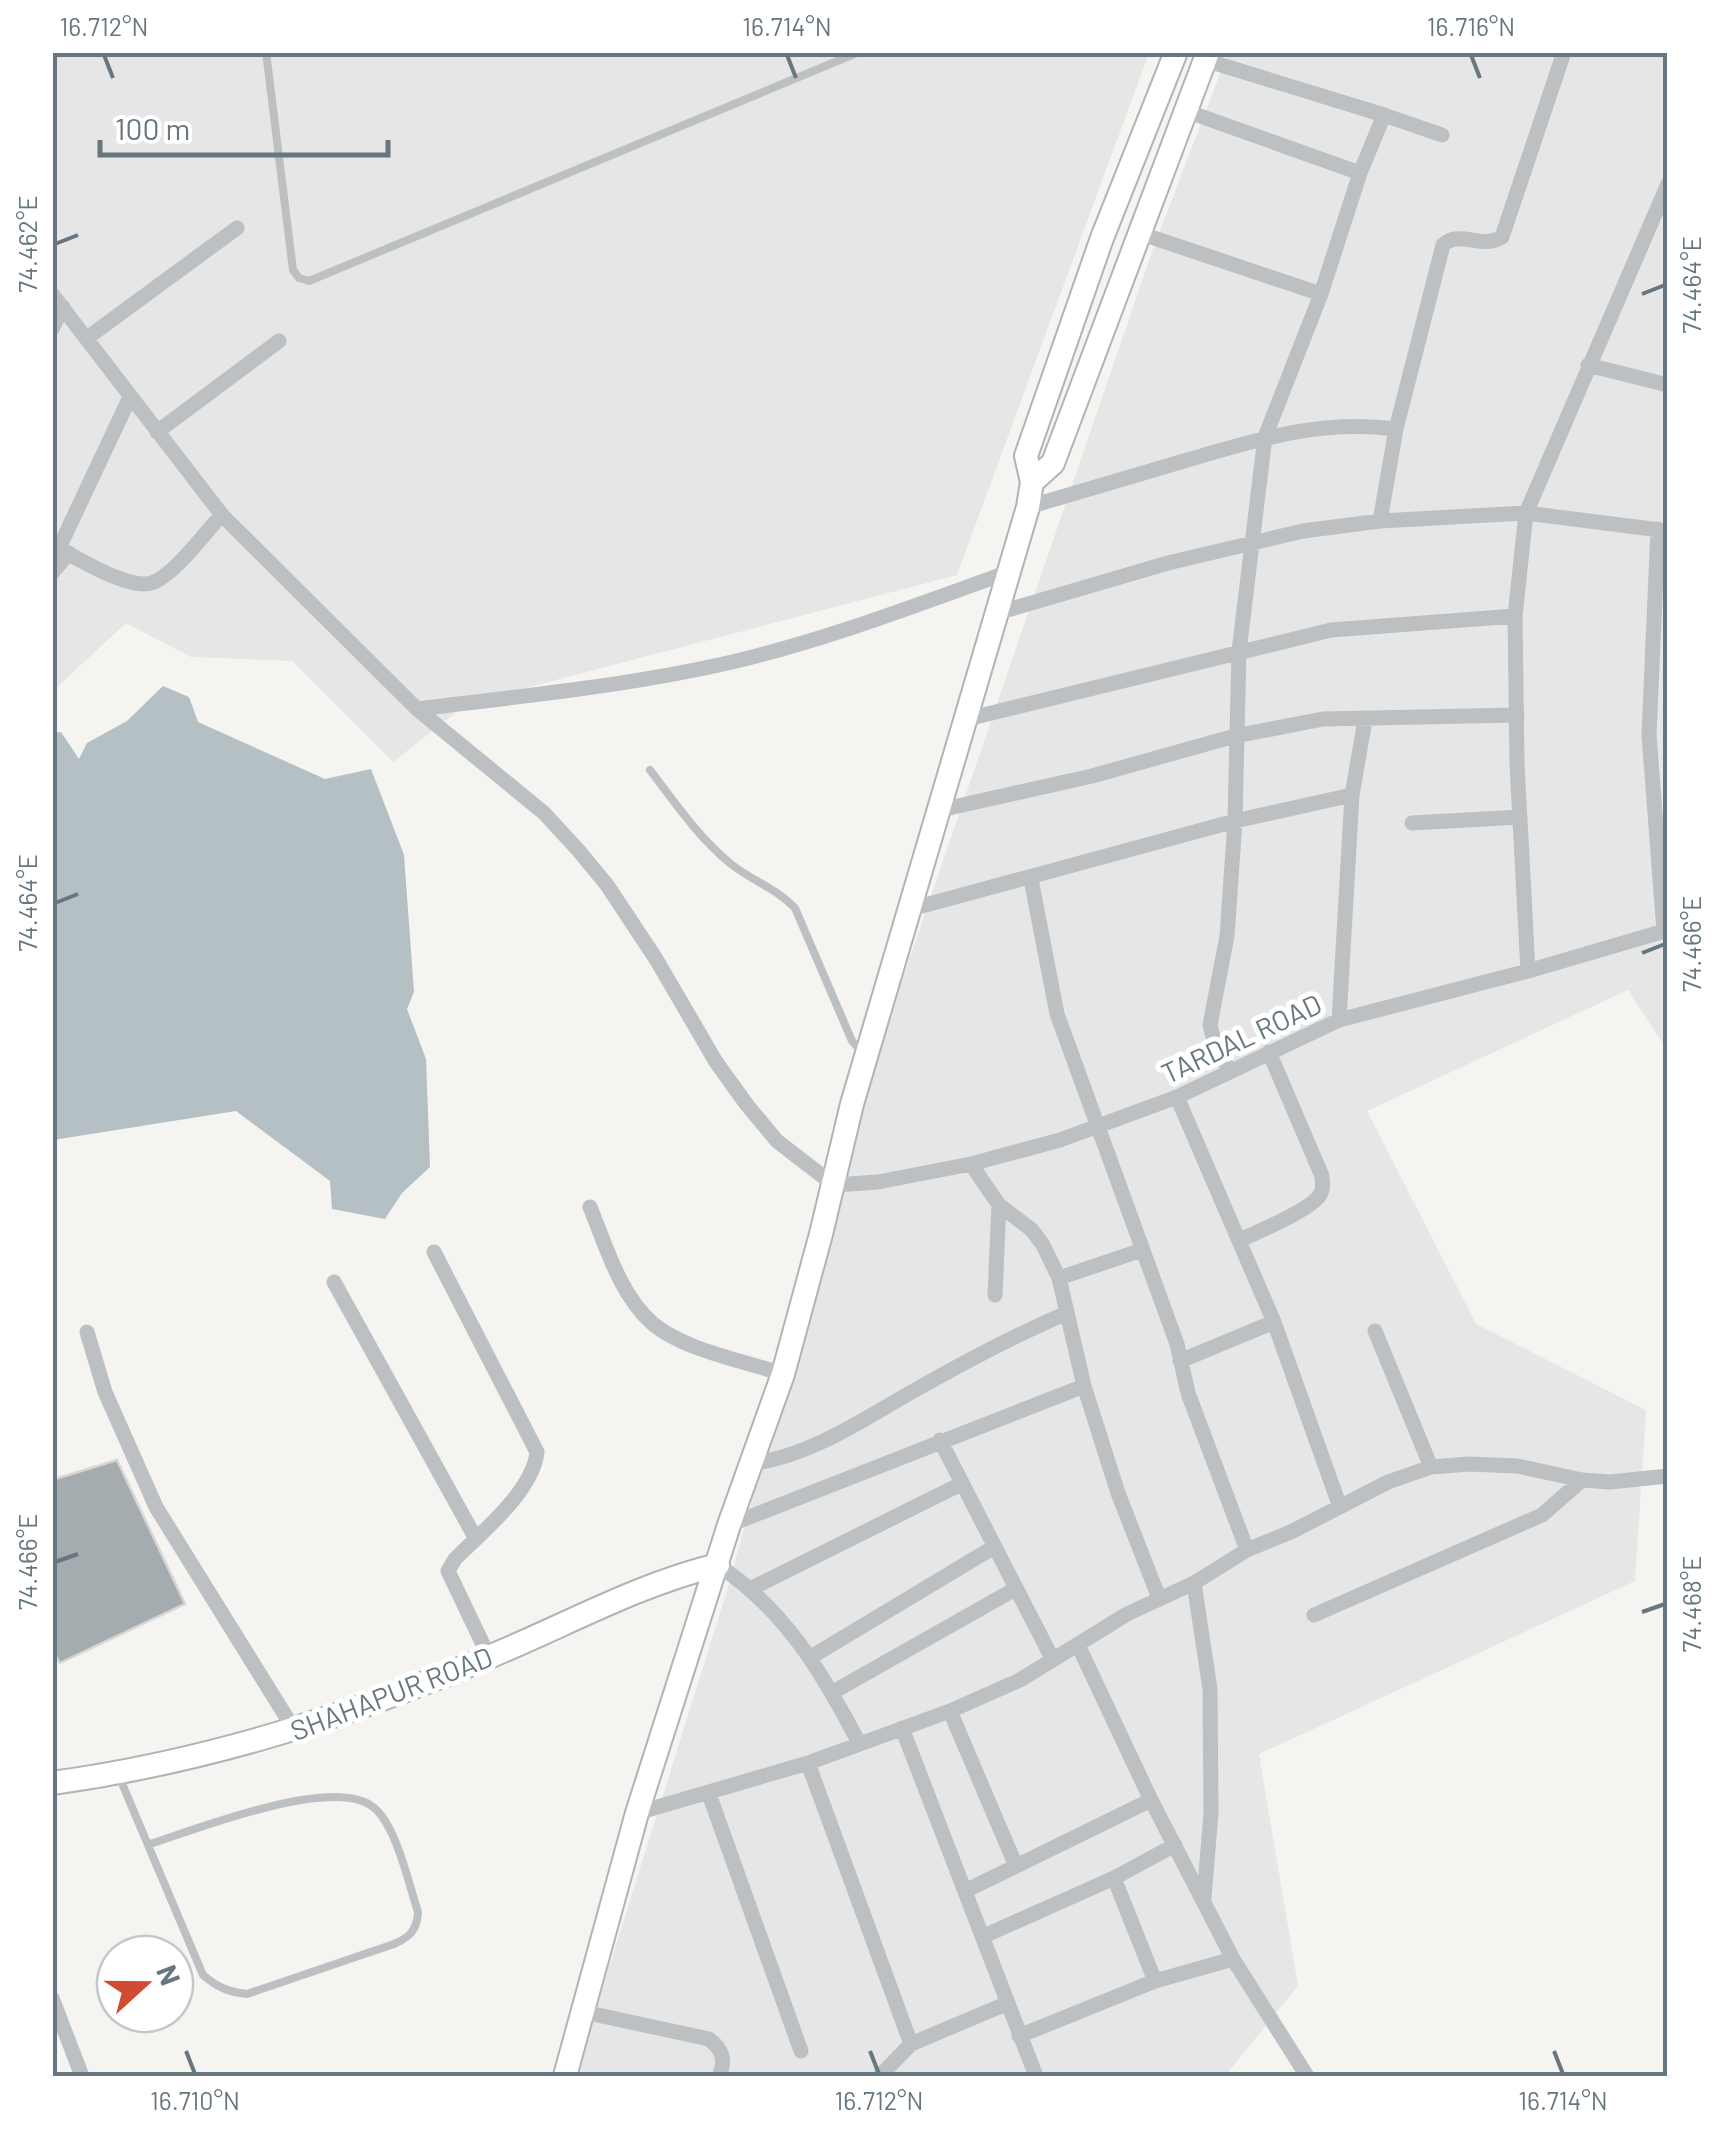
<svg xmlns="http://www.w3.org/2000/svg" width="1720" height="2129" viewBox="0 0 1720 2129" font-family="Barlow,sans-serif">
	<rect width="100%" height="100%" fill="#f5f4f1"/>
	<path fill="#e5e6e5" d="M53 53H1149L957 575 468 703 393 762 292 661 191 657 126 623 53 691Z
		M1228 53H1667V1050L1628 990 1367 1111 1476 1324 1646 1410 1635 1581 1259 1754 1298 1986 1225 2076H575L726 1594 872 1068 1153 249Z"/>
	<path fill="#b4c0c3" d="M163 686 189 697 198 722 325 779 371 769 404 855 414 992 407 1009 426 1059 430 1167 402 1193 385 1219 332 1209 330 1181 236 1111 53 1140V733L61 732 79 759 87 743 127 721Z"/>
	<path fill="#a4acb0" stroke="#d6d6d4" stroke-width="2.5" d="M117 1460 185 1604 60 1663 52 1649V1480Z"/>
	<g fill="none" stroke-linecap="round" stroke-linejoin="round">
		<defs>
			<path id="secondary" d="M1032 482 1053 463 1208 52
				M52 1783C206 1762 349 1716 491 1656 566 1625 639 1584 718 1565
				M565 2076 637 1813 729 1525 783 1374 821 1234 852 1104 1028 507 1032 482 1026 456 1102 238 1176 52"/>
		</defs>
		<use href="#secondary" stroke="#aeb4b7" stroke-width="26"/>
		<path stroke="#bcc0c3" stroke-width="8" d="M266 52 293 270 299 278 309 281 859 52
			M650 770C675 803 699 838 731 864 752 881 776 888 795 908L852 1041 864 1055
			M118 1774 203 1975C217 1987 228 1992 247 1994L394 1944C410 1937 417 1930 418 1912 409 1885 396 1824 373 1807 333 1775 197 1829 150 1844"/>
		<path stroke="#bcc0c3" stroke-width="15" d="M1205 60 1384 115 1360 173 1321 294 1265 437 1239 651 1235 821 1227 936 1210 1025 1214 1041 1229 1070
			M1186 111 1360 173
			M1384 115 1442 135
			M1139 233 1321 294
			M52 294 222 515 417 709 544 813 579 851 607 885 656 959 716 1062 747 1105 777 1141 834 1185 878 1182 971 1164 1060 1140 1177 1097 1339 1020 1528 971 1668 930
			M52 329 63 307
			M87 338 237 228
			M1588 365 1668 385
			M157 432 279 341
			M1028 507C1080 492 1132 476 1184 461 1256 440 1319 419 1396 429
			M1380 521 1396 429 1443 245C1460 229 1482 250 1502 237L1564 52
			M1658 529 1649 735 1664 931
			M52 545C75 556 131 593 154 582 177 572 204 533 222 515
			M59 548 130 397
			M52 573 69 553
			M997 613 1168 563 1303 531 1380 521 1526 513 1668 531
			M417 709C522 696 628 686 732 662 826 640 916 605 1006 573
			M963 720 1331 630 1515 616
			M940 810 1092 776 1235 736 1323 719 1517 715
			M1412 823 1520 817
			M1031 879 1057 1014 1177 1344 1188 1393 1247 1550
			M907 910 1235 821 1352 795
			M1528 971 1517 764 1515 616 1526 513 1668 184
			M1339 1020 1352 795 1365 720
			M1177 1097 1274 1322 1340 1507
			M971 1164 999 1205 1032 1230 1043 1245 1059 1278 1084 1386 1118 1493 1159 1598
			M590 1207C606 1246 620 1295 652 1323 683 1350 744 1361 783 1374
			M1240 1240C1257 1232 1314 1209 1321 1193 1324 1187 1322 1183 1322 1176L1269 1052
			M434 1252 537 1452C533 1491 482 1532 455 1559L448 1571 489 1657
			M1059 1278 1142 1250
			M334 1282 476 1539
			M995 1295 999 1205
			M1375 1331 1431 1467
			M87 1332 105 1392 156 1507 295 1731
			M1180 1361 1274 1322
			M940 1440 1053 1660
			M751 1464C813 1455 863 1419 917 1389 966 1361 1015 1335 1067 1313
			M729 1525 1084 1386
			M718 1565C786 1611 822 1672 859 1743
			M1194 1583 1210 1689 1211 1813 1204 1898
			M752 1588 961 1484
			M1314 1615 1542 1515 1582 1480
			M1078 1645 1151 1800 1233 1959 1307 2076
			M811 1657 994 1547
			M833 1692 1015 1589
			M950 1711 1016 1866
			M902 1728 1036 2076
			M808 1763 911 2044
			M709 1794 801 2051
			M637 1813 808 1763 950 1711 1020 1680 1127 1614 1194 1583 1247 1550 1293 1531 1388 1482 1431 1467 1469 1464 1517 1466 1582 1480 1610 1482 1668 1476
			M1114 1878 1155 1981
			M967 1890 1151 1800
			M984 1936 1114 1878 1175 1845
			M52 1998 82 2076
			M584 2012 709 2039C723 2050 726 2060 719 2076
			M1019 2036 1155 1981 1233 1959
			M880 2076 911 2044 1008 2003"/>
		<use href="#secondary" stroke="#fff" stroke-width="22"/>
	</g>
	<path fill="none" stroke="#66777f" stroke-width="4" d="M104 55 113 78M787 55 796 78M1471 55 1480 78M55 244 78 235M1642 294 1665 285M55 903 78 894M1642 953 1665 944M55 1562 78 1554M1642 1612 1665 1604M186 2051 195 2074M870 2051 879 2074M1554 2051 1563 2074"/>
	<g text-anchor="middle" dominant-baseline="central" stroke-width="10" stroke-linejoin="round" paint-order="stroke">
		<g font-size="28" fill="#66777f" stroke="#fff">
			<text transform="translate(1241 1038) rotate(-25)">TARDAL ROAD</text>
			<text transform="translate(391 1693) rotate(-21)">SHAHAPUR ROAD</text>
		</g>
	</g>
	<rect width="1720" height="2129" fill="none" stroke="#ffffff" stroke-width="110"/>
	<g transform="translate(145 1984) rotate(69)"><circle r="48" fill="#ffffff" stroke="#c2c9cc" stroke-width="2.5"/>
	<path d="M0-8L18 38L0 25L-18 38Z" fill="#d14a34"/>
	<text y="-15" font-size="28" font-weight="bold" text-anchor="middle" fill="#66777f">N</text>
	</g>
	<path d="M100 140v15h288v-15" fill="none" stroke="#66777f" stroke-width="5"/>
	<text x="115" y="140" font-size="30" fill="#66777f" stroke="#ffffff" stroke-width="8" paint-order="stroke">100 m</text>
	<rect x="55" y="55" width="1610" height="2019" fill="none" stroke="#66777f" stroke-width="4"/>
	<g font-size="25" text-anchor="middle" fill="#66777f">
		<text x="104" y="36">16.712°N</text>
		<text x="787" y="36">16.714°N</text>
		<text x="1471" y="36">16.716°N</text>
		<text transform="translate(28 244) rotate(-90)" y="9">74.462°E</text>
		<text transform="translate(1692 285) rotate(-90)" y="9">74.464°E</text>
		<text transform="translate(28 903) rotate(-90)" y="9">74.464°E</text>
		<text transform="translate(1692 944) rotate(-90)" y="9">74.466°E</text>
		<text transform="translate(28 1562) rotate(-90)" y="9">74.466°E</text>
		<text transform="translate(1692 1604) rotate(-90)" y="9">74.468°E</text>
		<text x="195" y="2110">16.710°N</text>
		<text x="879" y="2110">16.712°N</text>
		<text x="1563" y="2110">16.714°N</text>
	</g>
</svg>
